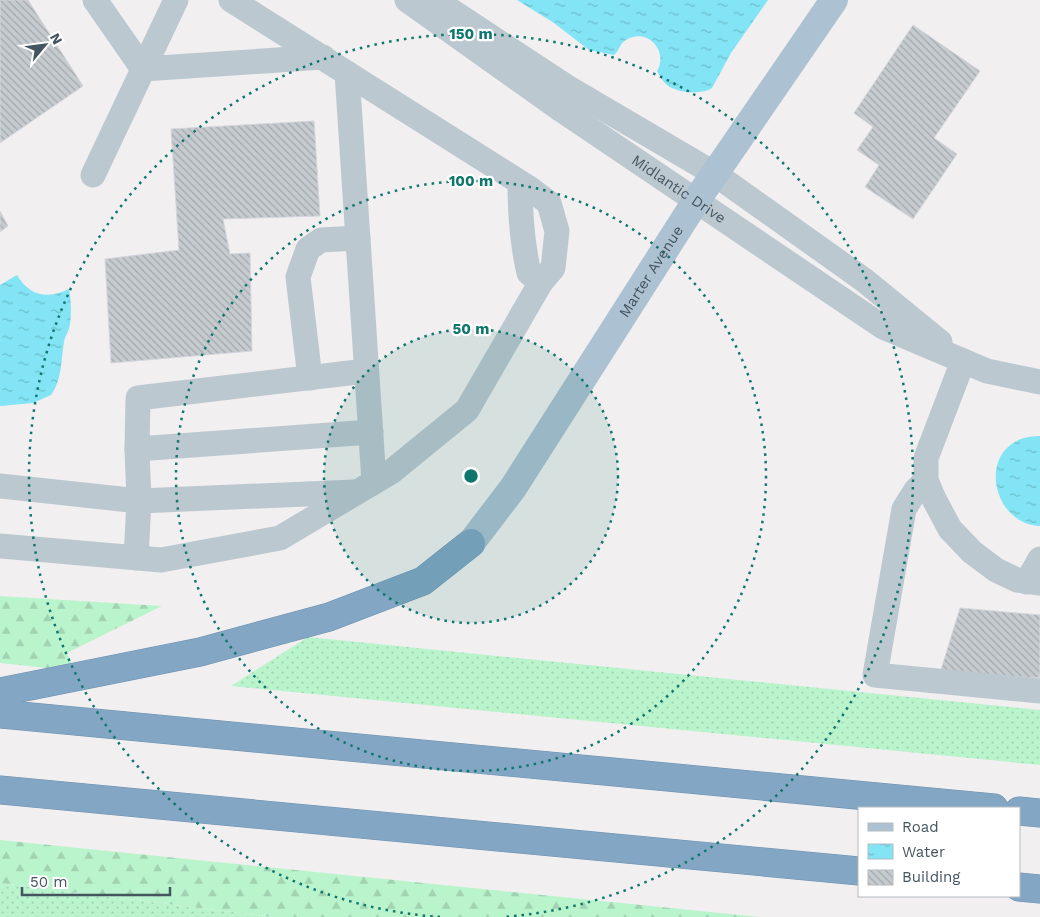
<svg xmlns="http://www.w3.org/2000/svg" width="1040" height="917" viewBox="0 0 1040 917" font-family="'Work Sans',sans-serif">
	<defs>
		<pattern id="grass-dots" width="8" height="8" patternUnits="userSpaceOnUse" patternTransform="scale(1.25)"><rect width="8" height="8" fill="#baf4cd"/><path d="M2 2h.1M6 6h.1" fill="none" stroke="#a1d3b2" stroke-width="1.8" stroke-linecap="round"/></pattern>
		<pattern id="forest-firs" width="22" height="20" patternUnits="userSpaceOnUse" patternTransform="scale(1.25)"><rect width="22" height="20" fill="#baf4cd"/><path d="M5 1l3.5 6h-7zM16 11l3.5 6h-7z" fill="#a1d3b2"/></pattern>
		<pattern id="water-ripples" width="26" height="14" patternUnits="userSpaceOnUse" patternTransform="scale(1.25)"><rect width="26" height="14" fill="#82e4f5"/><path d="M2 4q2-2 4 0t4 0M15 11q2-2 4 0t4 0" fill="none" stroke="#6cbcca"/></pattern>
		<pattern id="building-back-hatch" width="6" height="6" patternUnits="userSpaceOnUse" patternTransform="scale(1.25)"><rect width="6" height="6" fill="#c6cbd0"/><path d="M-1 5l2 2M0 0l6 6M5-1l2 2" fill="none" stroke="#a3a8ac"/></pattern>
	</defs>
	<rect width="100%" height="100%" fill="#f2eff0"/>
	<path fill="url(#grass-dots)" d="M308 637 1040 710V765L231 686Z
		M0 883 272 917H0Z"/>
	<path fill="url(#forest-firs)" d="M0 596 162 606 67 653 75 671 0 663Z
		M0 840 760 917H272L0 883Z"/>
	<path fill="url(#water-ripples)" d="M517 0H768L731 53 712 88C701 95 677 93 667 85 663 82 660 76 657 71 669 51 647 27 626 40 620 43 619 51 614 55L589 50 554 23Z
		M17 275C30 297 48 299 69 289 71 296 72 320 69 328 68 333 65 336 64 342 61 360 62 380 51 395L33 403 0 406V285Z
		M1040 436V526C995 525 977 456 1021 439 1026 437 1034 436 1040 436Z"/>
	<path fill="url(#building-back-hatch)" stroke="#d3d6dc" d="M0 0H28L83 86 0 143Z
		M913 25 980 71 934 138 957 154 913 219 865 187 879 165 857 150 873 127 854 113Z
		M314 121 320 216 223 219 230 254 250 253 252 351 111 363 105 259 179 250 171 129Z
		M0 211 8 226 0 232Z
		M960 608 1040 615V678L940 673Z"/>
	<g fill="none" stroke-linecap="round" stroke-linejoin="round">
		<defs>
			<path id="highway" d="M0 692 200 652 329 617 423 581 471 543
				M0 714 994 808
				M0 790 859 871
				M1019 811 1040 813
				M1019 887 1040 889"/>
		</defs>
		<use href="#highway" stroke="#6d91af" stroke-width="29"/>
		<g stroke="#bcc8d0" stroke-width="25">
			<path d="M95 0 143 69 323 57"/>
			<path id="s1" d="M407 0 563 111 883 327 987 371 1040 382"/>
			<path d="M435 0 567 87 715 174 864 280 940 342"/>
			<path d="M347 73 374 482"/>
			<path d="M93 175 176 0"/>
			<path d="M520 183C520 213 522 243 529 273L541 282"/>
			<path d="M963 361 926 458V480L934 499 950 529 972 552 996 570 1017 580 1040 583"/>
			<path d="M310 378 298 277 308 249 321 240 358 238"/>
			<path d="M137 449 371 432"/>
			<path d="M926 480 916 490 904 509 875 675 1040 691"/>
			<path d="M0 486 139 501 354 492"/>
			<path d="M0 546 161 560 280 538 391 472 467 410 541 282 553 268 557 231 549 203 529 188 231 0"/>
			<path d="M136 558 139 501 137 449 138 398 366 371"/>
			<path d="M1027 582 1040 559"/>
		</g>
		<path stroke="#acc1d1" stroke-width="28" id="s2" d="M471 543 513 488 696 201 834 0"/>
		<use href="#highway" stroke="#82a6c3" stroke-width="28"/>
	</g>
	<circle cx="471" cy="476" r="147" fill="#0f766e" fill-opacity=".12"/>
	<g fill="none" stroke="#0f766e" stroke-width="2.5" stroke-dasharray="2.5 5">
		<circle cx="471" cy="476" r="147"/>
		<circle cx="471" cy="476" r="295"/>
		<path d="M440 917A442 442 0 1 1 502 917"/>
	</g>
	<g text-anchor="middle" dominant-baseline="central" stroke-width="4.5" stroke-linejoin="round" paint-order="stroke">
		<g font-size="15" fill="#45555f" stroke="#fff">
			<text stroke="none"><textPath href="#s1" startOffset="331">Midlantic Drive</textPath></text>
			<text stroke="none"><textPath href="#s2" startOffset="326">Marter Avenue</textPath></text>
		</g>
	</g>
	<circle cx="471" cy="476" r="8" fill="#0f766e" stroke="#fff" stroke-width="2.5"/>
	<g font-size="15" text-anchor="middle" font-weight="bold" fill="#0f766e" stroke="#fff" stroke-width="4.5" stroke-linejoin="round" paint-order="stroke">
		<text x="471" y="39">150 m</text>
		<text x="471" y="186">100 m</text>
		<text x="471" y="334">50 m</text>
	</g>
	<rect x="858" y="807" width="162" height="90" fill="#ffffff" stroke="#b5bbbf"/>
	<rect x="868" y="823" width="25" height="8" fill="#acc1d1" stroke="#b5bbbf"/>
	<text x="902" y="832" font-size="15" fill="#45555f">Road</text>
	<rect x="868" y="844" width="25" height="15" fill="url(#water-ripples)" stroke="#b5bbbf"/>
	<text x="902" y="857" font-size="15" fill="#45555f">Water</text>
	<rect x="868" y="870" width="25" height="15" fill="url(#building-back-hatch)" stroke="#b5bbbf"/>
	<text x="902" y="882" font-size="15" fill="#45555f">Building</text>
	<g transform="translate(45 45) rotate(61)" stroke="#ffffff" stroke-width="4" paint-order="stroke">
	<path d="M0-4L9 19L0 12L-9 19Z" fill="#45555f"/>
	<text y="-8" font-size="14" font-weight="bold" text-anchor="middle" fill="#45555f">N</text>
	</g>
	<path d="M22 887v8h148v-8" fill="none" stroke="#45555f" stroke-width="2.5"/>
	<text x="30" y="887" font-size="15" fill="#45555f" stroke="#ffffff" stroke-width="4" paint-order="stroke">50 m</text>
</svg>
